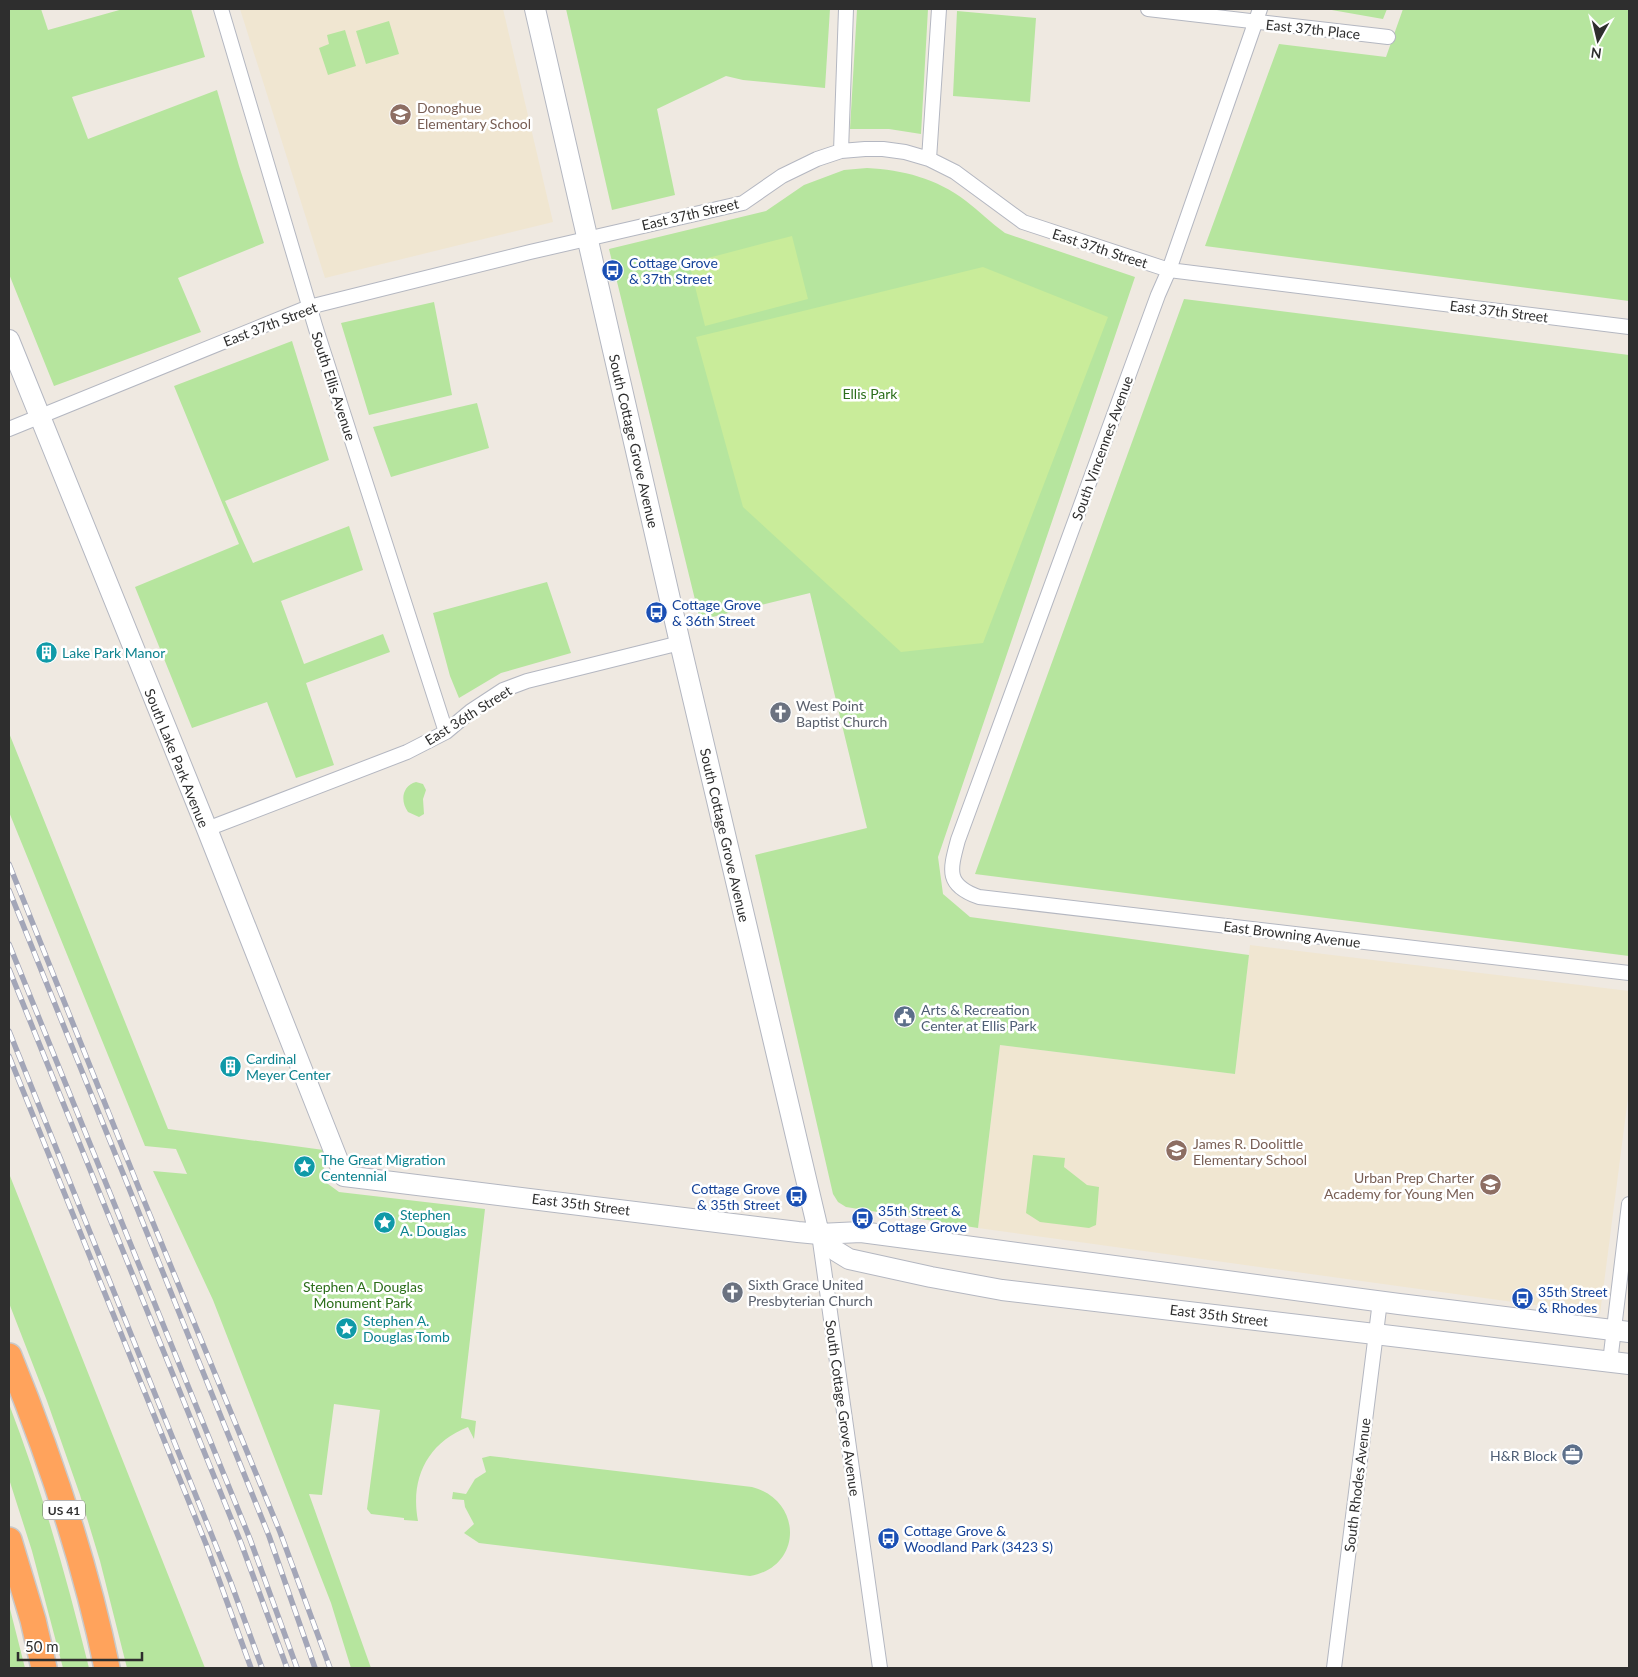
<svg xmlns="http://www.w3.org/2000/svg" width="1638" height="1677" viewBox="0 0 1638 1677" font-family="Lato,sans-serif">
	<rect width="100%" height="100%" fill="#efe9e1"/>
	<path fill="#f0e6d1" d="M240 9H503L553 222 325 278Z
		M1250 945 1629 991V1090L1600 1314 978 1228 1000 1045 1235 1074Z"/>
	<path fill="#b6e59e" d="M9 9H41L48 30 123 9H191L205 57 72 97 88 139 217 90 239 166 264 243 178 278 201 332 54 386 9 274Z
		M566 9H830L825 88 743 80 726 76 657 109 675 195 612 210Z
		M857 9H928L921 134 889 129H850Z
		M1326 9H1387L1383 19Z
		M1403 9H1629V301L1205 246 1279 44 1386 57Z
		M957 11 1036 18 1030 102 953 96Z
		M389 21 399 54 366 64 356 31Z
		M345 30 356 66 328 75 319 48 329 44 327 35Z
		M867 168C903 170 936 178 966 201 979 211 991 223 1005 233L1135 277 938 857 943 894 970 917 1249 955 1235 1074 1000 1045 978 1228 846 1207 838 1202 833 1194 755 855 867 828 810 593 700 620 609 249 766 211 804 185 844 170Z
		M1184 299 1629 355V956L975 874Z
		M434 302 452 395 369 415 341 323Z
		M292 341 329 460 225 501 253 563 349 526 363 570 281 601 304 664 383 634 390 652 306 683 334 765 296 778 267 702 192 728 135 587 239 544 174 386Z
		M477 403 489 448 391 477 373 427Z
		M547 582 571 653 501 673 459 698 450 676 433 613Z
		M9 733 168 1129 331 1151 323 1170 324 1181 339 1192 485 1209 461 1418 476 1421 474 1439 468 1427C427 1443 410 1479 418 1521L404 1520V1518L371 1514 367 1509 380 1410 334 1404 322 1495 309 1494 371 1668H351L331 1603 213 1300 153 1171 187 1174 176 1149 145 1146 9 812Z
		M416 782 423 784 426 790 423 799 424 814 419 817 408 812C400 801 402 786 416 782Z
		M1033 1155 1065 1158 1064 1167 1087 1185 1099 1187 1096 1225 1089 1228 1040 1222 1026 1213Z
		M9 1173 10 1176 205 1668H127L100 1561 80 1495 47 1401 9 1303Z
		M9 1404C42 1490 67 1579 89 1668H63L32 1551 9 1479Z
		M490 1456 752 1487C803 1500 803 1567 750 1576L479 1543 464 1533 474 1524 465 1507 464 1500 452 1499 453 1492 466 1494 475 1479 486 1472 482 1458Z
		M9 1605 25 1668H9Z"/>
	<path fill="#c9ec9a" d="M792 236 808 299 705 326 689 263Z
		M983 267 1108 317 983 643 901 652 743 507 696 337Z"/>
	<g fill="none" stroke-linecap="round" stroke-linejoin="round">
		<defs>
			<path id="street" d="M221 9 316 329 446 732
				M1148 9 1388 37
				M1260 9 1169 270 1158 295 958 840C950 870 945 885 979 897L1629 973
				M841 151 846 9
				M929 159 939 9
				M9 429 309 307 530 252 743 203 782 176 817 159 841 151 865 149H883L905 152 929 159 955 172 1023 222 1169 270 1629 327
				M207 829 407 752 446 732 471 711 503 690 527 681 680 643
				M819 1234 880 1668
				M1610 1362 1629 1204
				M1334 1668 1380 1301"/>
			<path id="secondary" d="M535 9 680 643 819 1234
				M9 340 207 829 344 1176 798 1232 819 1234 861 1232 1399 1304 1629 1332
				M819 1234 836 1251 849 1259 931 1277 1002 1290 1629 1364"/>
			<path id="highway" d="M9 1356C50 1457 85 1561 107 1668
				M9 1540 33 1620 44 1668"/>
		</defs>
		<use href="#street" stroke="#b4b7c1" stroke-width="16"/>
		<use href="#secondary" stroke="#b4b7c1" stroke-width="22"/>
		<use href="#highway" stroke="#c9c9c9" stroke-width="28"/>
		<use href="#street" stroke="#fff" stroke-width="14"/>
		<use href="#secondary" stroke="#fff" stroke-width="20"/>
		<use href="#highway" stroke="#ffa35c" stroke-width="25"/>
		<defs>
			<path id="rail" d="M9 864 140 1191 280 1532 330 1668
				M9 890 269 1536 315 1668
				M9 944 250 1539 297 1668
				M9 969 241 1543 287 1668
				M9 1031 231 1583 262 1668
				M9 1056 206 1544 251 1668"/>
		</defs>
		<use href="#rail" stroke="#a3a6b8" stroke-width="5.5"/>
		<use href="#rail" stroke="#fff" stroke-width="4" stroke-dasharray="11" stroke-linecap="butt"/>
	</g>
	<defs>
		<symbol id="school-disc" viewBox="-11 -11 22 22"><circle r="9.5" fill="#8d6e63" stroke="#fff"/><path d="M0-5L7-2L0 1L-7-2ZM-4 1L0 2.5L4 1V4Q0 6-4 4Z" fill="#fff"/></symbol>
		<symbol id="bus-disc" viewBox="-11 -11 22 22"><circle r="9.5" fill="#1a4fb4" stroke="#fff"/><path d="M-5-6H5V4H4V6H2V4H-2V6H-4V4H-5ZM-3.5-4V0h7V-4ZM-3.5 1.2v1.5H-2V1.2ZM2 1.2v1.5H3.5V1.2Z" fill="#fff"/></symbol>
		<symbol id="building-disc" viewBox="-11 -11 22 22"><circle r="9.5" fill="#0f9aa8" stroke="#fff"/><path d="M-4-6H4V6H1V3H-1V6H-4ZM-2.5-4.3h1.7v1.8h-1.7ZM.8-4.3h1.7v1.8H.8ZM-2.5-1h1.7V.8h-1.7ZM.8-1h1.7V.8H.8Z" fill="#fff"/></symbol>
		<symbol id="church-disc" viewBox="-11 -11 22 22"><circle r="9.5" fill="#6b7280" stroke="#fff"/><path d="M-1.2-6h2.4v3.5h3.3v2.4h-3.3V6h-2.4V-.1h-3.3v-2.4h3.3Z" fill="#fff"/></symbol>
		<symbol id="civic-disc" viewBox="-11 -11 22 22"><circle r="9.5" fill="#5c6f8a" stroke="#fff"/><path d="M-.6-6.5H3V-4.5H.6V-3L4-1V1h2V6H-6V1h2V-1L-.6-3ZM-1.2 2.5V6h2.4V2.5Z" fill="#fff"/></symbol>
		<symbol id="sight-disc" viewBox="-11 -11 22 22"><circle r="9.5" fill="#0f9aa8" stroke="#fff"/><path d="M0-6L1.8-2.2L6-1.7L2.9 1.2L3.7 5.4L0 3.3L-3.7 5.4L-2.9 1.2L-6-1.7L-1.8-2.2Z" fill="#fff"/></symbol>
		<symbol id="office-disc" viewBox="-11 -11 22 22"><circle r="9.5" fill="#5c6f8a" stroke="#fff"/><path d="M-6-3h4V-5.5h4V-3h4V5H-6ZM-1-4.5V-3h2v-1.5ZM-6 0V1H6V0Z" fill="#fff"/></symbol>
	</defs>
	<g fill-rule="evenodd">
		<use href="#school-disc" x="388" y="102" width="25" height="25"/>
		<use href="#bus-disc" x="600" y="258" width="25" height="25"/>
		<use href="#bus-disc" x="644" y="600" width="25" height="25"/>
		<use href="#building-disc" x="34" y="640" width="25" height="25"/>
		<use href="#church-disc" x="768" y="700" width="25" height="25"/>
		<use href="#civic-disc" x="892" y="1004" width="25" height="25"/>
		<use href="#building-disc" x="218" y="1054" width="25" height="25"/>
		<use href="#school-disc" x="1164" y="1138" width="25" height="25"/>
		<use href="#sight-disc" x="292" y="1154" width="25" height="25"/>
		<use href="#school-disc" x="1478" y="1172" width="25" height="25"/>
		<use href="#bus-disc" x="784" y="1184" width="25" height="25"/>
		<use href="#bus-disc" x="850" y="1206" width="25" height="25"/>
		<use href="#sight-disc" x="372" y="1210" width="25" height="25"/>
		<use href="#church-disc" x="720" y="1280" width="25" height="25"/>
		<use href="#bus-disc" x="1510" y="1286" width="25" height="25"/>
		<use href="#sight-disc" x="334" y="1316" width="25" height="25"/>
		<use href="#office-disc" x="1560" y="1442" width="25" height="25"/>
		<use href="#bus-disc" x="876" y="1526" width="25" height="25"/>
	</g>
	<g text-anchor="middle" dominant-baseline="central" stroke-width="5" stroke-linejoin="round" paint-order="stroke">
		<rect fill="#fff" stroke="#6d6d6d" stroke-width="1" x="43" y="1500.5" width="42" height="19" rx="4"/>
		<g font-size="12" font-weight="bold" fill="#2e2e2e">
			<text x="64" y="1510">US 41</text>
		</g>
		<g font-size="14" fill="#2e2e2e" stroke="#fff">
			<text transform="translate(1313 29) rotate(6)">East 37th Place</text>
			<text transform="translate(690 214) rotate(-13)">East 37th Street</text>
			<text transform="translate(1100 248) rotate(18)">East 37th Street</text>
			<text transform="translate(1499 311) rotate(7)">East 37th Street</text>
			<text transform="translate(270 324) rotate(-21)">East 37th Street</text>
			<text transform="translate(334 386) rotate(72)">South Ellis Avenue</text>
			<text transform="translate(634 441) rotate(77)">South Cottage Grove Avenue</text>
			<text transform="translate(1102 448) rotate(-70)">South Vincennes Avenue</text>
			<text transform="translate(468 715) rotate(-32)">East 36th Street</text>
			<text transform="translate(177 758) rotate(68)">South Lake Park Avenue</text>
			<text transform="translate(725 835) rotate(77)">South Cottage Grove Avenue</text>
			<text transform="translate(1292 934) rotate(7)">East Browning Avenue</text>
			<text transform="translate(581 1204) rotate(7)">East 35th Street</text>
			<text transform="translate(1219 1315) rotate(7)">East 35th Street</text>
			<text transform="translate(843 1408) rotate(82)">South Cottage Grove Avenue</text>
			<text transform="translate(1357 1485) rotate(-83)">South Rhodes Avenue</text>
		</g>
		<g font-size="14" fill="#785e54" stroke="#fff" text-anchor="start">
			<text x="417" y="107">Donoghue<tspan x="417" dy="16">Elementary School</tspan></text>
			<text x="1193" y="1143">James R. Doolittle<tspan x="1193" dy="16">Elementary School</tspan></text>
			<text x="1474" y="1177" text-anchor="end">Urban Prep Charter<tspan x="1474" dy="16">Academy for Young Men</tspan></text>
		</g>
		<g font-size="14" fill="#164399" stroke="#fff" text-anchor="start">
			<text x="629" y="262">Cottage Grove<tspan x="629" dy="16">&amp; 37th Street</tspan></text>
			<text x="672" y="604">Cottage Grove<tspan x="672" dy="16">&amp; 36th Street</tspan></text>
			<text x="780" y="1188" text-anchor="end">Cottage Grove<tspan x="780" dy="16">&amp; 35th Street</tspan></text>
			<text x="878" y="1210">35th Street &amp;<tspan x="878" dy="16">Cottage Grove</tspan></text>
			<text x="1538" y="1291">35th Street<tspan x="1538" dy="16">&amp; Rhodes</tspan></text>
			<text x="904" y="1530">Cottage Grove &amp;<tspan x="904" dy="16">Woodland Park (3423 S)</tspan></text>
		</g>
		<g font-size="14" fill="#2c6e1b" stroke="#fff">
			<text x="870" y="393">Ellis Park</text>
			<text x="363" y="1286">Stephen A. Douglas<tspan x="363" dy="16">Monument Park</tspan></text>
		</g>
		<g font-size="14" fill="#0d838f" stroke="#fff" text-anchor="start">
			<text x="62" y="652">Lake Park Manor</text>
			<text x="246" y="1058">Cardinal<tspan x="246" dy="16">Meyer Center</tspan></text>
			<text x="321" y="1159">The Great Migration<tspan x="321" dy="16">Centennial</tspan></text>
			<text x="400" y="1214">Stephen<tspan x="400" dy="16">A. Douglas</tspan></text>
			<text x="363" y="1320">Stephen A.<tspan x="363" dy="16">Douglas Tomb</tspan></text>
		</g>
		<g font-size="14" fill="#5b616d" stroke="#fff" text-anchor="start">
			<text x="796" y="705">West Point<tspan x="796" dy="16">Baptist Church</tspan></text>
			<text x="748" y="1284">Sixth Grace United<tspan x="748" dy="16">Presbyterian Church</tspan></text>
		</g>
		<g font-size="14" fill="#4e5e75" stroke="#fff" text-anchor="start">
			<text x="921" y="1009">Arts &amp; Recreation<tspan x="921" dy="16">Center at Ellis Park</tspan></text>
			<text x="1557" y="1455" text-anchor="end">H&amp;R Block</text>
		</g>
	</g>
	<rect width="1638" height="1677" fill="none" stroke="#2e2e2e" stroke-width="20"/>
	<g transform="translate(1598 40) rotate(188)" stroke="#ffffff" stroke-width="4" paint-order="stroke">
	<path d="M0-4L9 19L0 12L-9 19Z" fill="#2e2e2e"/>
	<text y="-8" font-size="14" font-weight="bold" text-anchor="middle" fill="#2e2e2e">N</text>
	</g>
	<path d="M18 1652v8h124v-8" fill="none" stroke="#2e2e2e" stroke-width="2.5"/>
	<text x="25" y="1652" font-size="15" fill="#2e2e2e" stroke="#ffffff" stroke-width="4" paint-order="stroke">50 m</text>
</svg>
